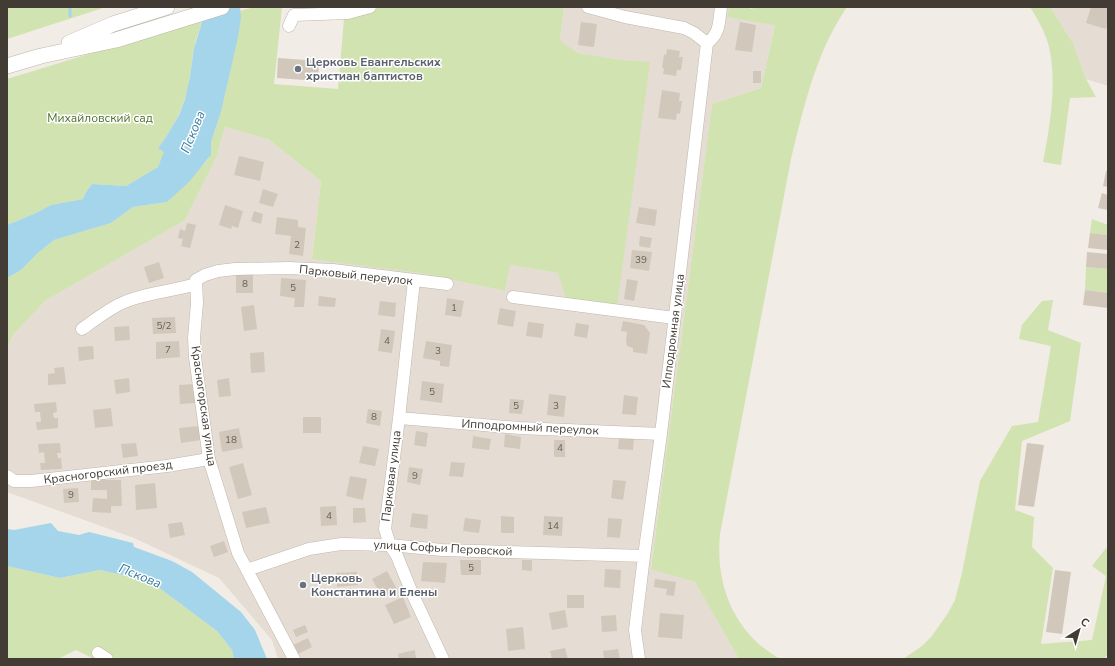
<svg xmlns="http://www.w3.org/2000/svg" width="1115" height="666" viewBox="0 0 1115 666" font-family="'Nunito Sans',sans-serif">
	<rect width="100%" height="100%" fill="#f1ece5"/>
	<path fill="#e5ddd3" d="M564 7H729L727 17 775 24 761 88 712 104 651 568 695 582 739 659H278L272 640 219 578 134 538 7 492V347L13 335 45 301 185 220 216 158 225 127 268 139 321 181 312 258 420 273 505 291 510 265 558 273 650 63 622 60 578 53 560 40Z
		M1050 7H1108V86L1086 79 1073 43Z"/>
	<path fill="#d1e3b0" d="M7 7H106L7 39Z
		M255 7H282L274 84 338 89 345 7H564L560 40 578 53 622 60 650 62 617 307 566 298 558 273 510 265 505 291 420 273 312 259 321 181 268 139 225 127 216 158 185 220 45 301 13 335 7 347V278L21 270 38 253 54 240 111 223 133 207 167 202 206 162 211 155V142L221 112 234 52 239 11Z
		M729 7H750V9L760 7H847C816 52 804 106 791 159L720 534C715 585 734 633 780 659H739L695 582 651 569 712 104 761 88 775 25 727 17Z
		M1030 7H1050L1073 43 1086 79 1096 97 1070 98 1061 165 1043 162C1050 126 1058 79 1048 43 1044 30 1037 18 1030 7Z
		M203 19C200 28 196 38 194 48 192 57 192 67 190 76 186 103 175 126 158 148L165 152 158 167 126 186 92 184 86 192 83 199 51 205 36 213 7 225V79Z
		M1092 219 1108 225V235L1090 233Z
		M1086 267 1108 269V293L1085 290Z
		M1053 300 1048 330 1081 343 1070 421 1022 441 1015 510 1034 517 1032 547 1053 568 1041 644 1092 640 1106 576 1092 566 1106 548 1108 550V652L1105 659H903L922 646 932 636 948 613 955 600 962 573 980 481 1012 426 1038 422 1051 346 1019 339 1022 325 1042 301Z
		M7 566 60 578 100 570 150 581 217 631 232 650 234 659H94L76 650 58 659H7Z"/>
	<path fill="#a4d5eb" d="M200 7H240L241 17 238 37 221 112 211 142V155L189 182 167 202 133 207 111 223 54 240 38 253 21 270 7 278V225L36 213 51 205 83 199 86 192 92 184 126 186 158 167 164 152 158 148 166 137 179 115 185 99 190 77 194 48 203 19Z
		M51 523 58 531 79 535 89 532 133 543 134 547 172 561 192 572 241 612 255 630 267 659H234L232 650 217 631 150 581 100 570 60 578 7 566V529L14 530Z"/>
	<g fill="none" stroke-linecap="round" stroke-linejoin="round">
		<path stroke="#a4d5eb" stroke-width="3" d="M70 7V16"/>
	</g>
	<path fill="#d2c7bb" d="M1091 7H1108V22L1106 29 1086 23Z
		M581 22 597 24 594 47 578 45Z
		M740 22 756 25 752 52 735 50Z
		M667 49 680 51 679 57H683L681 70H677L676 76 663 74 664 68H662L664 54 666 55Z
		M278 58 319 61 318 81 277 78Z
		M753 71H761V83H753Z
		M662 90 680 93 679 101H682L680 114 677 113 676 120 658 118Z
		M239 156 264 162 260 181 234 175Z
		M1106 171 1108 172V187L1103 186Z
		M263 189 278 194 273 207 259 203Z
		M1102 193 1108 195V210L1098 208Z
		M225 205 243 211 238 228 232 226 231 229 219 225Z
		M639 207 657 210 655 226 636 223Z
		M254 211 263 214 261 224 251 221Z
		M277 217 298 220V227L306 228 303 256 289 254 291 236 275 234Z
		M187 223 196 225 190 248 181 246 183 239 178 238 180 229 185 231Z
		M1090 233 1108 235V250L1088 248Z
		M640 236 652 238 650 248 639 246Z
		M632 250 652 252 649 271 630 268Z
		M1087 252 1108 254V269L1086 267Z
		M159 262 164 278 149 283 144 267Z
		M236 275H253V293H236Z
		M281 278 306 280 304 307H294L295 298 280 296Z
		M627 279 638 281 634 301 624 299Z
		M1085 290 1108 293V308L1083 305Z
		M319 296 336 298 335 307 318 306Z
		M447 298 464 301 461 317 445 315Z
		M380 301 396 303 395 317 378 315Z
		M254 305 257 329 244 331 241 307Z
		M500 308 516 311 513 327 497 324Z
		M175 317 176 333 153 334 152 318Z
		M623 321 644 325 650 333 647 354 633 352V348L627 346 626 341 627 332 621 331Z
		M528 322 544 324 542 338 526 336Z
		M576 323 589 325 587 338 574 336Z
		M129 326 130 340 115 341 114 327Z
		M381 329 395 331 392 353 378 351Z
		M179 341 180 357 156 359V342Z
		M426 341 452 345 449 367 440 366V361L423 358Z
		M93 346 94 359 79 361 78 347Z
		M264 352 265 372 251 373 250 353Z
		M64 367 66 384 48 385V374L55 373 54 368Z
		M129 378 130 392 116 394 114 380Z
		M229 378 231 396 219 397 217 380Z
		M422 381 444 384 442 403 420 400Z
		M194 384 195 403 180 404 179 385Z
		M549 394 566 396 564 417 547 415Z
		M624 395 638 397 636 415 622 414Z
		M510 399 524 400 522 414 509 413Z
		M56 402 57 412 53 413 54 418H58V428L37 430 36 422H41L40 412H35L34 404Z
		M111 408 113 426 95 428 93 410Z
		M368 409 382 411 380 426 366 423Z
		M303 417H321V433H303Z
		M199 426 201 440 181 443 179 428Z
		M239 428 243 448 222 452 219 432Z
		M416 431 428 433 426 447 414 445Z
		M505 434 521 437 520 449 504 447Z
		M473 436 491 439 489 450 472 448Z
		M619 437 634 438 633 450 618 449Z
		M554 440H565V457H554Z
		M60 443 61 453H57L58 458H61L62 469 41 470 40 463H45L44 452 39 453 38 444Z
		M136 443 138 456 123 458 121 444Z
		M1027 443 1044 445 1034 507 1018 505Z
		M363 446 379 449 375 466 359 463Z
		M451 462 465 463 463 477 449 476Z
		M243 463 252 495 238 499 229 467Z
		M409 467 423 469 420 485 407 482Z
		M350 476 367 479 363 500 346 496Z
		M91 477H105V480H121L122 506H111V513L92 512 93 498 107 499V490H91Z
		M613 480 626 481 623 500 611 498Z
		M155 483 157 508 136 510 135 485Z
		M78 488 79 502 64 503 63 489Z
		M336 506 337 525 321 526 320 507Z
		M266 507 270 523 246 528 242 512Z
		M353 508H365L366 522 353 523Z
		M412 513 428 515 427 529 410 527Z
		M501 516 514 517V533H501Z
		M544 516 563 517 562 536 543 535Z
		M465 518 481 520 479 533 463 531Z
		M608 518 622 519 620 538 607 537Z
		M182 522 185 535 170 538 168 524Z
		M224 541 228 552 214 557 210 546Z
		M460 560H481V575H461Z
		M522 560H532V571L522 570Z
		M423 562 447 563 445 583 421 581Z
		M605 569 621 570 620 588 604 587Z
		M1055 570 1071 572 1062 634 1046 632Z
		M387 571 397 589 382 597 372 579Z
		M357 572 358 585 337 587 336 573Z
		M655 579 676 582 674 596 666 595 667 589 654 587Z
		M567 595H584V608H567Z
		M403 597 411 617 394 624 385 605Z
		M565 610 568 627 552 630 549 613Z
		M660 613 684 615 682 639 658 637Z
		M616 615 617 631 602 632 601 616Z
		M305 625 308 632 296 637 293 630Z
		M523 627 525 649 508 651 506 629Z
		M308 638 312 647 298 654 293 645Z
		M565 648 568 659H552L550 651Z
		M618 649 620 659H604L603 651Z
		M415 650 416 659H399L398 654Z"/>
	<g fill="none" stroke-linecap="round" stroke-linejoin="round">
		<defs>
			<path id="minor" d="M588 7 625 17 684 28 694 33 707 43
				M289 26 294 15 348 13 370 7
				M414 281 399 418 385 529 390 545 397 556 412 593 443 659
				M513 297 674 318
				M82 329C93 321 105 312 118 305 142 293 170 292 196 284
				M399 418 520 428 661 434
				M7 476 14 481H31L167 466 209 459
				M247 570 309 549 341 544 390 545 442 550 644 556
				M98 653 107 659
				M294 659 238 553 209 459 195 357 194 338 197 303 196 280 205 275 218 271 235 269 289 268 333 270 447 284
				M639 659 635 630 644 556 661 434 707 43C720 34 719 22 721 7"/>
			<path id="tertiary" d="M69 43 113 24 167 7
				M7 66 41 56 116 40 222 7"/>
		</defs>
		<use href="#minor" stroke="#bfb6ab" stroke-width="13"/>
		<use href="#tertiary" stroke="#bfb6ab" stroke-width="16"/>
		<use href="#minor" stroke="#fff" stroke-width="12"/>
		<use href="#tertiary" stroke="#fff" stroke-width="15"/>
	</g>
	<g fill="#6b7280" stroke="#fff" stroke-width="1.5">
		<circle cx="298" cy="69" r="4"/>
		<circle cx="303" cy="585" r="4"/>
	</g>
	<g text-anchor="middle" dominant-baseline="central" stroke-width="3" stroke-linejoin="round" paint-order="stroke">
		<g font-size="10" fill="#675f56">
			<text x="297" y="245">2</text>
			<text x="641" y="260">39</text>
			<text x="245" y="284">8</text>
			<text x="293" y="288">5</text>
			<text x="454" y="308">1</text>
			<text x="164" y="326">5/2</text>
			<text x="387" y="341">4</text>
			<text x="168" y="350">7</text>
			<text x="438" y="351">3</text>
			<text x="432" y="392">5</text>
			<text x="516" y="406">5</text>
			<text x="556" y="406">3</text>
			<text x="374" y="417">8</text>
			<text x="231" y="440">18</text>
			<text x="560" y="448">4</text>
			<text x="415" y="476">9</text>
			<text x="71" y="495">9</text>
			<text x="329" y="516">4</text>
			<text x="553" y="526">14</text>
			<text x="471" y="568">5</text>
		</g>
		<g font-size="12" font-weight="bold" fill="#5b616d" stroke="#fff" text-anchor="start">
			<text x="306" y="62">Церковь Евангельских<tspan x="306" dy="14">христиан баптистов</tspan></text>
			<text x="311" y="578">Церковь<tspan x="311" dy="14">Константина и Елены</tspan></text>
		</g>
		<g font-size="12" fill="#4d702d" stroke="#fff">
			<text x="100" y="118">Михайловский сад</text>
		</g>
		<g font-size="12" fill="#433c35" stroke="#fff">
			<text transform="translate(356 275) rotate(6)">Парковый переулок</text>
			<text transform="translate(673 331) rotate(-83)">Ипподромная улица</text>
			<text transform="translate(204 406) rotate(82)">Красногорская улица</text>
			<text transform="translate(530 427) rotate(3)">Ипподромный переулок</text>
			<text transform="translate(108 472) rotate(-7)">Красногорский проезд</text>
			<text transform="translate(391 476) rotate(-83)">Парковая улица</text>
			<text transform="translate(443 548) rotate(3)">улица Софьи Перовской</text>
		</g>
		<g font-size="13" font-style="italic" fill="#347ca0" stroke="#fff">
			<text transform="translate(193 132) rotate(-68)">Пскова</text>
			<text transform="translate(140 576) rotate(22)">Пскова</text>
		</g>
	</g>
	<rect width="1115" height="666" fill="none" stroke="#433c35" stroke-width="16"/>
	<g transform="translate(1079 630) rotate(37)" stroke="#ffffff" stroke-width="3" paint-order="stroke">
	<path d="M0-3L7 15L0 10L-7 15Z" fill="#433c35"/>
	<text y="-6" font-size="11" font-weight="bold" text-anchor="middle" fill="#433c35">С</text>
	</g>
</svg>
